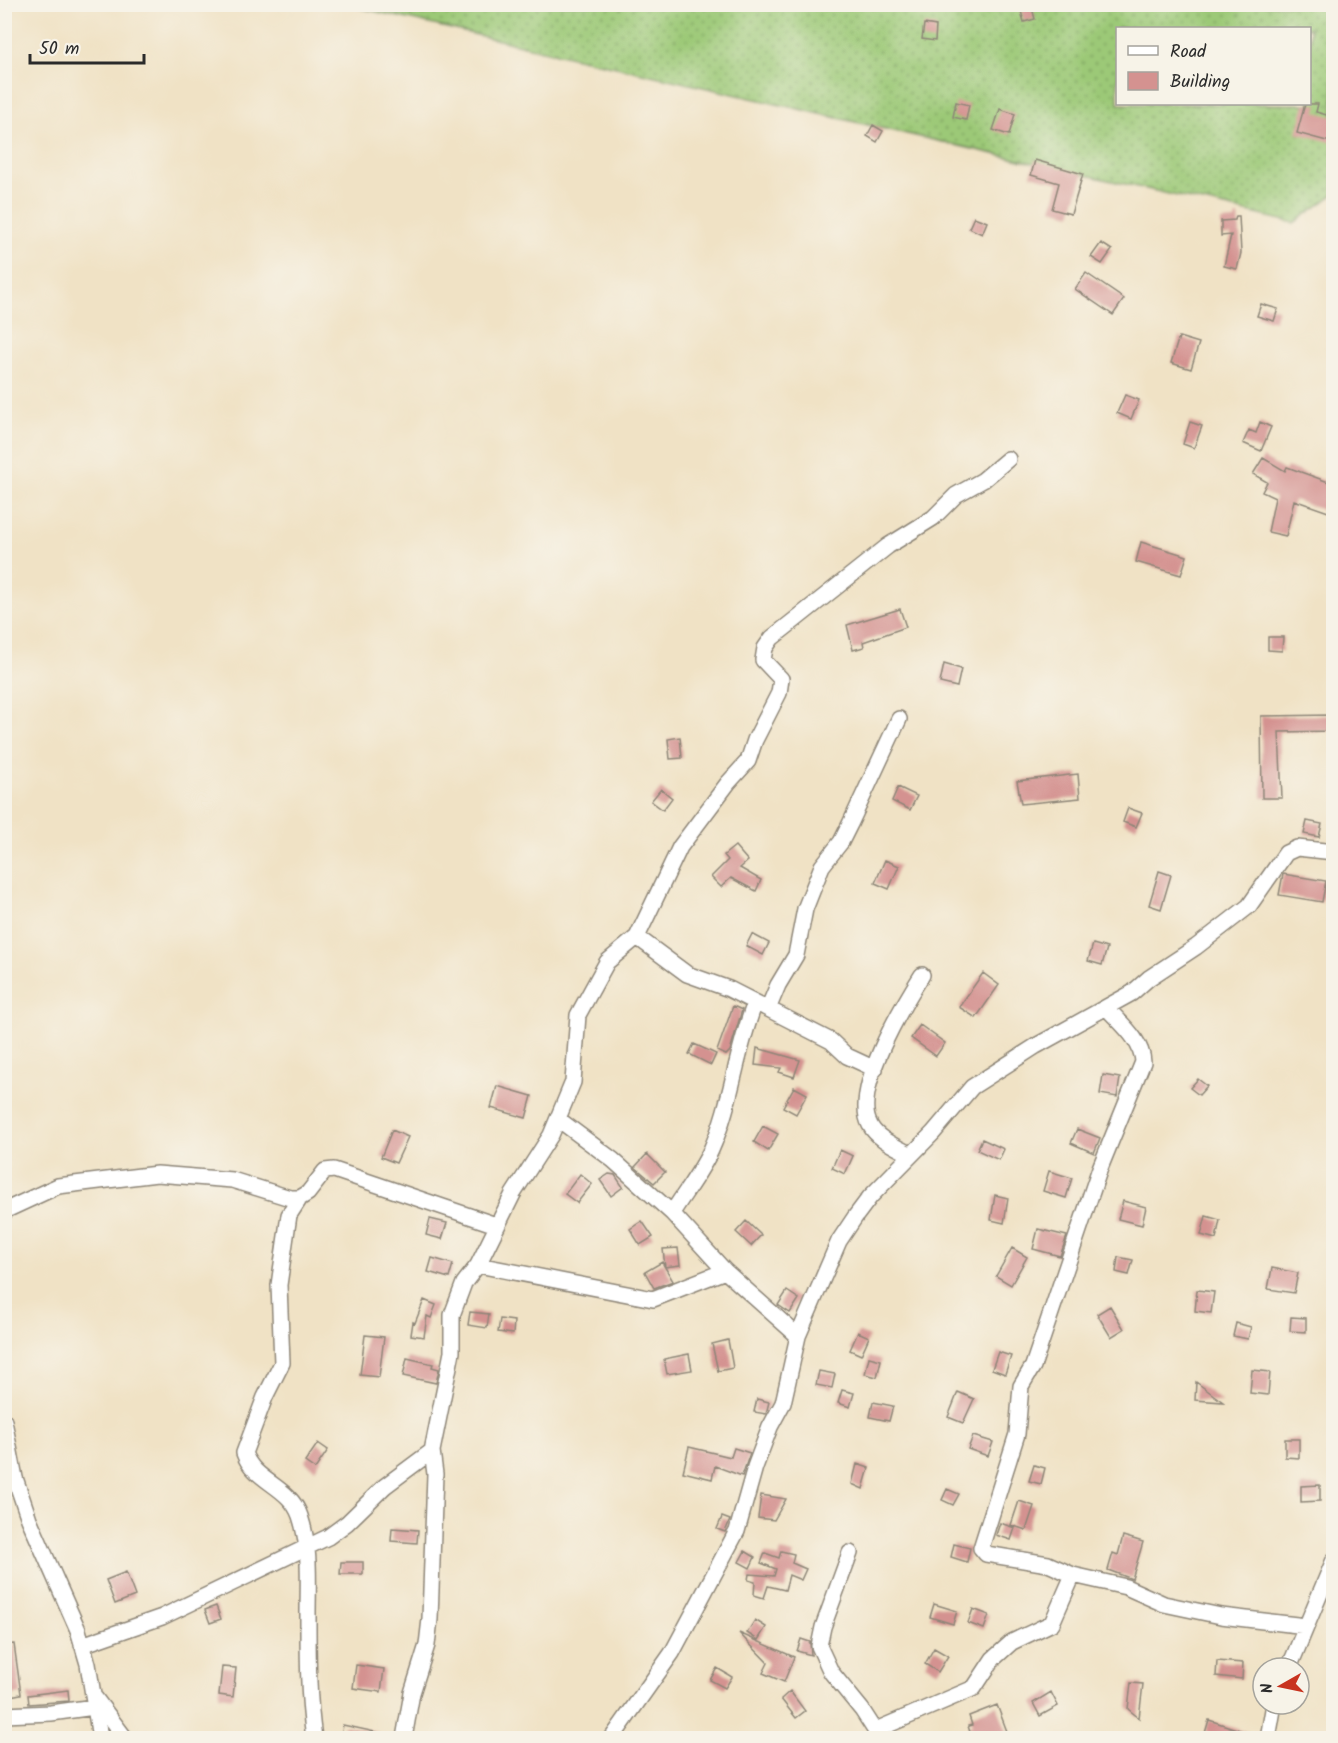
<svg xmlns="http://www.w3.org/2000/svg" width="1338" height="1743" viewBox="0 0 1338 1743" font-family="Kalam,sans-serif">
	<defs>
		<pattern id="grass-dots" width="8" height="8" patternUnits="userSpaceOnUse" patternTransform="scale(1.5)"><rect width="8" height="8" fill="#9cc977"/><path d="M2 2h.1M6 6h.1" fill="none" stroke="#7fa362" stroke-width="1.8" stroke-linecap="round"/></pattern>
	</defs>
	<rect width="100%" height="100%" fill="#f7f3e8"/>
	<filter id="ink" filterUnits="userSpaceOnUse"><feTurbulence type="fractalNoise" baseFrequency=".0167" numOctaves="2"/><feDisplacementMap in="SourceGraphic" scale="12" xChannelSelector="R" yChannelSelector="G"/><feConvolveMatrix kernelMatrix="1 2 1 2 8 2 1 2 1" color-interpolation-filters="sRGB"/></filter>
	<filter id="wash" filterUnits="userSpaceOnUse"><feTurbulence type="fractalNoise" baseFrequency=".008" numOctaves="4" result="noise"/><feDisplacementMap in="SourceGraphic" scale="24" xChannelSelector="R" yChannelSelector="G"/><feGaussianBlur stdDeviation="1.35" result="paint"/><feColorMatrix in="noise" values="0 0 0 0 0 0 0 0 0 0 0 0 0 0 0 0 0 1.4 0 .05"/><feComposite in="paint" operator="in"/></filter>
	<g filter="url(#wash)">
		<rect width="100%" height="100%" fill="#f0e2c5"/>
		<path fill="url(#grass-dots)" stroke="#647a51" stroke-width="1.5" fill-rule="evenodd" d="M347 5H1333V195L1294 223ZM1118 28H1310V104H1118Z"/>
		<g id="blocks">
			<path fill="#d49290" d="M1019 4H1031L1035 19 1024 22Z
				M924 24 936 26 935 41 922 39Z
				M956 102 969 105 966 120 953 117Z
				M1305 104H1318L1316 112 1334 117V143L1297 133Z
				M1000 109 1015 114 1009 135 993 130Z
				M873 125 883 131 877 142 867 136Z
				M1035 160 1083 174 1071 214 1052 209 1059 183 1031 175Z
				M1236 216H1239L1241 253 1237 269 1224 266 1231 235 1221 236V221L1235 220Z
				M974 217 987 222 982 234 969 228Z
				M1101 243 1112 250 1102 264 1091 257Z
				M1086 273 1124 299 1113 315 1075 289Z
				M1261 304 1278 309 1274 321 1257 316Z
				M1179 337 1199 343 1191 369 1171 363Z
				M1125 395 1139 400 1131 419 1117 413Z
				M1190 422 1202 426 1194 448 1183 444Z
				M1260 422 1271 427 1261 451 1243 443 1249 430 1256 433Z
				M1263 458 1285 471 1287 467 1334 484 1331 513 1294 500 1286 536 1268 532 1275 498 1262 492 1267 482 1253 474Z
				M1141 542 1187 556 1181 575 1136 562Z
				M900 609 906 627 863 642 864 647 853 650 847 625Z
				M1268 637H1283L1282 651 1268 650Z
				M944 664 961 669 957 687 940 683Z
				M1334 715V731L1279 732 1282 798H1262L1261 716Z
				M680 737 682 758 670 759 668 739Z
				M1078 774 1080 798 1021 804 1017 781Z
				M898 787 917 796 910 810 892 801Z
				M661 789 672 798 663 810 651 801Z
				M1128 808 1142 813 1136 827 1123 822Z
				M1307 821 1322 824 1319 837 1304 834Z
				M735 846 748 861 740 868 761 880 756 891 731 878 721 887 711 877 728 860 724 855Z
				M885 860 899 866 889 889 875 883Z
				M1159 871 1171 875 1161 909 1149 905Z
				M1283 874 1326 881 1322 902 1279 895Z
				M752 934 769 943 763 955 746 946Z
				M1093 944 1107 948 1102 965 1088 961Z
				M983 973 999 985 976 1018 959 1007Z
				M733 1006 742 1010 730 1051 726 1055 717 1051Z
				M920 1025 945 1043 936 1056 911 1038Z
				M694 1044 716 1054 711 1065 689 1054Z
				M757 1048 800 1060 794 1077 779 1072 781 1068 755 1065Z
				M1103 1075 1120 1078 1117 1097 1100 1094Z
				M1198 1079 1207 1086 1199 1095 1190 1088Z
				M497 1086 532 1096 526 1118 491 1108Z
				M794 1087 807 1094 796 1114 783 1107Z
				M763 1126 778 1134 768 1151 754 1142Z
				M1077 1129 1100 1138 1094 1153 1071 1143Z
				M392 1130 408 1137 396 1163 381 1157Z
				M982 1139 1004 1149 999 1160 977 1150Z
				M840 1150 853 1156 845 1174 832 1168Z
				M647 1154 665 1172 654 1183 635 1167Z
				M1049 1171 1072 1178 1066 1198 1043 1191Z
				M580 1174 592 1184 577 1203 565 1194Z
				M609 1174 615 1175 623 1187 611 1196 600 1180Z
				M995 1195 1008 1198 1004 1223 991 1220Z
				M1123 1201 1146 1207 1142 1225 1118 1219Z
				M1206 1216 1220 1220 1216 1239 1201 1235Z
				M430 1219 447 1223 442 1239 426 1235Z
				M642 1221 653 1237 640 1245 630 1229Z
				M746 1221 761 1235 751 1246 736 1232Z
				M1038 1229 1067 1236 1060 1256 1033 1249Z
				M678 1248 680 1265 665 1267 663 1249Z
				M1012 1248 1027 1257 1011 1285 996 1276Z
				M1118 1257 1133 1260 1129 1275 1116 1272Z
				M432 1258 453 1264 449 1278 428 1272Z
				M662 1262 673 1281 654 1288 645 1272Z
				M1272 1268 1298 1273 1294 1293 1268 1289Z
				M1197 1290 1214 1292 1211 1313 1195 1311Z
				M787 1291 799 1299 790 1313 778 1305Z
				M424 1300 436 1305 431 1318 427 1316 424 1337 411 1335 413 1322 415 1323Z
				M1110 1306 1124 1329 1111 1337 1097 1314Z
				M470 1312 489 1314 487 1328 468 1325Z
				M1291 1317 1306 1318V1332L1290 1331Z
				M500 1319 514 1321 513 1334 498 1332Z
				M1236 1323 1251 1327 1248 1339 1233 1336Z
				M858 1332 869 1337 861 1355 850 1350Z
				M365 1335 384 1337 379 1377 360 1375Z
				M728 1340 733 1368 718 1371 712 1344Z
				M998 1352 1011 1356 1005 1374 992 1369Z
				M689 1354 692 1370 667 1374 664 1359Z
				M869 1357 881 1360 877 1377 865 1374Z
				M407 1358 433 1364 432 1367 439 1369 436 1383 403 1376Z
				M1252 1370 1270 1372 1268 1395 1250 1393Z
				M819 1371 835 1374 832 1388 816 1385Z
				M1196 1382 1223 1402 1195 1400Z
				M842 1390 854 1393 850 1407 838 1403Z
				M958 1392 974 1399 963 1423 948 1417Z
				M757 1399 769 1402 766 1414 754 1412Z
				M873 1402 893 1406 889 1421 870 1417Z
				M973 1436 993 1442 988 1456 968 1449Z
				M1285 1439H1299V1458L1285 1457Z
				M318 1443 328 1450 315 1469 305 1462Z
				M689 1447 731 1457 734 1448 750 1453 742 1476 715 1466 712 1479 683 1472Z
				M857 1464 869 1468 863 1489 852 1484Z
				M1034 1465 1045 1468 1041 1484 1029 1481Z
				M1320 1485V1501L1301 1502V1486Z
				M947 1489 959 1494 953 1505 942 1500Z
				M761 1495 786 1499 774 1520 758 1518Z
				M1019 1501 1034 1506 1026 1530 1011 1525Z
				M722 1517 730 1520 725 1532 717 1529Z
				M1000 1523 1015 1528 1011 1540 996 1535Z
				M392 1528 418 1530 417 1543 391 1541Z
				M1123 1536 1143 1542 1132 1579 1108 1570 1113 1553 1118 1555Z
				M954 1544 970 1548 967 1562 951 1557Z
				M745 1551 755 1557 750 1568 739 1562Z
				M781 1551 794 1554 792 1563 806 1569 801 1580 789 1575 785 1590 768 1586 764 1598 754 1595 755 1582 748 1580 749 1574 774 1576 776 1569 761 1563 765 1553 779 1558Z
				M341 1562H363V1574H340Z
				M126 1572 135 1596 115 1604 106 1580Z
				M934 1604 957 1611 953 1624 930 1617Z
				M216 1606 221 1619 210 1623 205 1610Z
				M973 1609 989 1615 984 1629 968 1623Z
				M755 1620 766 1627 758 1640 747 1633Z
				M739 1633 794 1657 784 1682 763 1673 768 1663Z
				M801 1639 810 1642 811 1655 797 1651Z
				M14 1644 21 1694 10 1696 4 1645Z
				M934 1648 948 1656 938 1672 925 1664Z
				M1217 1661 1243 1663 1242 1679 1216 1676Z
				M356 1665 384 1669 381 1692 353 1688Z
				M222 1667 236 1668 233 1697 219 1695Z
				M717 1668 732 1677 725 1688 710 1680Z
				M1131 1683 1143 1684 1139 1718 1128 1709Z
				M68 1690 69 1701 29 1704 28 1695Z
				M790 1691 805 1711 796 1718 781 1699Z
				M1051 1692 1058 1706 1040 1716 1033 1703Z
				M997 1705 1008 1734 997 1738H972L968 1726 972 1725 969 1716Z
				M1209 1720 1258 1736V1738H1221L1205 1733Z
				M343 1725 380 1733V1738H341Z"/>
		</g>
	</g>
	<g filter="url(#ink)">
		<use href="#blocks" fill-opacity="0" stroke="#8e8678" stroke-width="1.5"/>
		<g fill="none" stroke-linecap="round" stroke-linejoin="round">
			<defs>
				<path id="minor" d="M637 937 687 974 729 989 831 1041 847 1056 875 1069
					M768 1009 778 985 796 955 805 909 822 866 841 842 850 824 899 719
					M558 1119 613 1160 672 1213 725 1271 798 1336 783 1403 770 1427 755 1467 737 1531 672 1653 612 1738
					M911 1155C897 1147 877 1139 870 1125 851 1091 903 1005 922 975
					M300 1198 289 1215 279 1285 282 1363 265 1397 244 1453C254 1482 290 1486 300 1516 311 1549 308 1581 308 1615 308 1657 308 1697 314 1738
					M4 1211 58 1186 157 1174 232 1180 290 1198H300L308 1193 325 1171 334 1170 496 1225
					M672 1213C685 1192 701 1172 711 1150 732 1103 736 1050 755 1003
					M478 1265 653 1299 725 1271
					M798 1336 839 1241 855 1217 870 1197 933 1133 972 1087 1036 1046 1132 993 1149 978 1196 947 1249 906 1286 853 1297 848 1334 852
					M4 1421 15 1478 29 1519 78 1630 88 1664 100 1738
					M850 1553 823 1627 819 1646 831 1672 862 1710 880 1738
					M1073 1575 1126 1587 1164 1604 1221 1616 1306 1626
					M82 1645 162 1617 328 1537 347 1523 385 1486 432 1451
					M1289 1668 1334 1560
					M95 1698 125 1738
					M4 1715 51 1713 94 1707
					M876 1730 974 1688 993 1659 1012 1642 1052 1623 1073 1575 1048 1564 986 1554 981 1548 1017 1434 1021 1386 1033 1366 1100 1168 1143 1062C1142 1040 1121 1024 1107 1008
					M404 1738 412 1693 427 1645 430 1619 435 1474 432 1451 452 1352V1315L464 1283 478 1265 513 1194 551 1135 573 1082 578 1015 607 962 637 937 680 847 728 783 748 761 755 740 779 693 781 679 763 660 765 648 772 638 888 546 933 518 956 495 983 480 1008 459
					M1268 1738 1274 1704"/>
			</defs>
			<use href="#minor" stroke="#8e8678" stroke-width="18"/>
			<use href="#minor" stroke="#fff" stroke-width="15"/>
		</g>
	</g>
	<rect width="1338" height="1743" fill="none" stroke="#f7f3e8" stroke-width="24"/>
	<rect x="1116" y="27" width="195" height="78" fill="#f7f3e8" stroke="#a5a39c" stroke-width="1.5"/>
	<rect x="1128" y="46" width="30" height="9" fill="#ffffff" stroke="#a5a39c" stroke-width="1.5"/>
	<text x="1170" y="57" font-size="18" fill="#2b2b2b">Road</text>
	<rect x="1128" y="72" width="30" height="18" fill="#d49290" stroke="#a5a39c" stroke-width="1.5"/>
	<text x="1170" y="87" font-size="18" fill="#2b2b2b">Building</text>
	<g transform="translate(1281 1686) rotate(261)"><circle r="28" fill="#f7f3e8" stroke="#a5a39c" stroke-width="1.5"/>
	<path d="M0-4.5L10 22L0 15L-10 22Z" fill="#c8321e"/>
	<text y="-9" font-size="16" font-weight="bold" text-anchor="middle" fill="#2b2b2b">N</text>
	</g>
	<path d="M30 54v9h114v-9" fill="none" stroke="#2b2b2b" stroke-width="3"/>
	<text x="39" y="54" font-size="18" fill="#2b2b2b" stroke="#f7f3e8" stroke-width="4.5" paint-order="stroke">50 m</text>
</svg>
